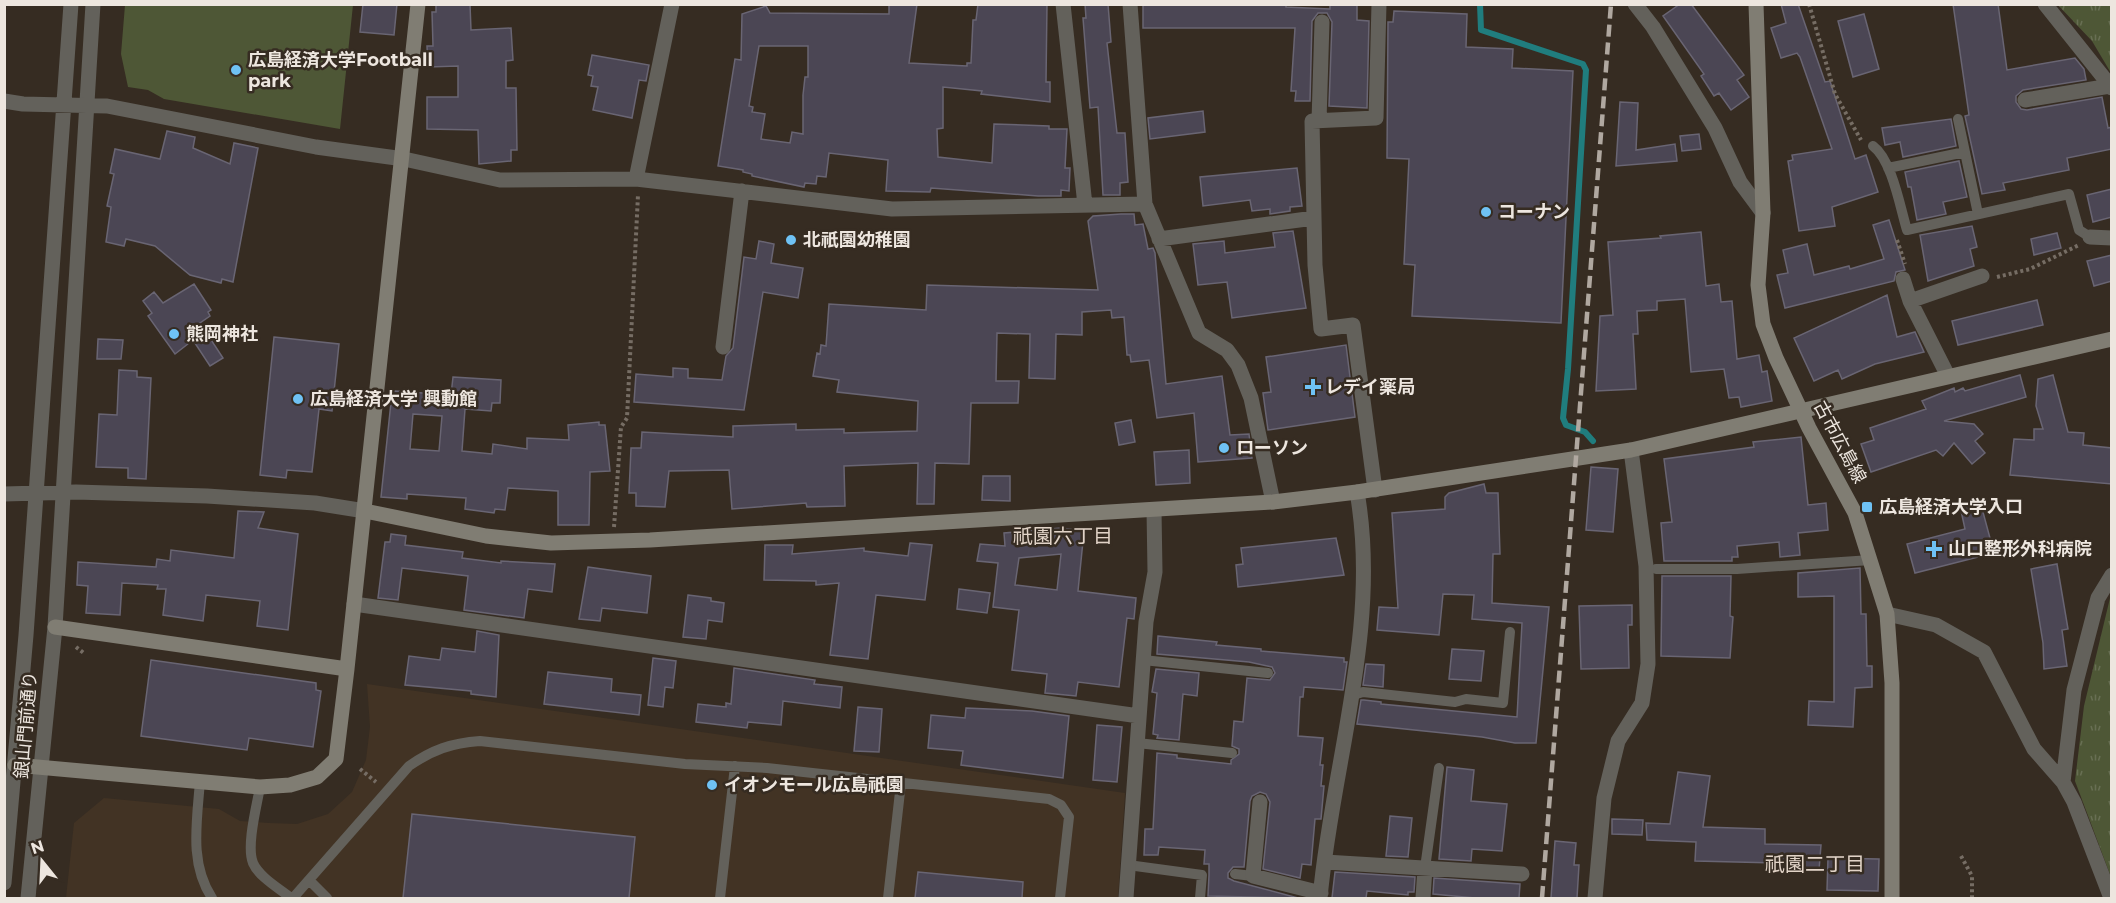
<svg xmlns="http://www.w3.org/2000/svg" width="2116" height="903" viewBox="0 0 2116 903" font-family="Montserrat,'Noto Sans JP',sans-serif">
	<defs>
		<pattern id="park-tufts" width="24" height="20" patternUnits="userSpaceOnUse" patternTransform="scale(1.5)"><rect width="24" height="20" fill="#4e5736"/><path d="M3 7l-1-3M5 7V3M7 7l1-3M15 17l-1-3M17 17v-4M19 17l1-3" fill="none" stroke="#686f53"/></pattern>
	</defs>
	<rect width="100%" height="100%" fill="#362c22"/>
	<path fill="#423324" d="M367 684 1125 793 1118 898H66L74 823 104 798 219 809 240 821 269 823 297 824 328 814 352 792 366 760 370 727Z"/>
	<path fill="#4e5736" d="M125 5H353L340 129 164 99 148 90 128 87 121 54Z"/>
	<path fill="url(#park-tufts)" d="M2058 5H2111V73L2092 41Z
		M2111 594V877L2075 781 2084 706Z"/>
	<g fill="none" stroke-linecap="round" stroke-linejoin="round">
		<path stroke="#207d7e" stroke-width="6" d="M1480 4 1481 30 1583 64 1586 70 1568 369 1563 418 1566 425 1585 432 1593 441"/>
	</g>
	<path fill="#4b4654" stroke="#696573" stroke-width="1.5" fill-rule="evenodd" d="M363 4H397L394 35 360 32Z
		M436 4H470L471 30 511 28 513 60 506 61V88H516L517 150H511V161L479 164 478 130 427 129V97H458V66L428 67 427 46H433L432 12H436Z
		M889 4H917L909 63 967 66V63H971L973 20H976L978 4H1047L1046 82H1050V102L981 94 982 91 943 87V128L937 129 938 157 992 163 994 124 1049 126V129H1067L1065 168H1070L1069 191 1061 190V196H1038L931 188 930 192 886 191 888 160 829 153 826 177 817 176 816 184 805 183 804 187 752 176V174L743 172V170L718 166 735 59 741 60 742 14 766 6 770 13 889 14ZM759 46H808V77H805L803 95V134L792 132 790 143 761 139 765 114 752 112 753 107 749 106Z
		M1085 4H1108L1111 42 1107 43 1117 133H1125L1128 182 1120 183V195H1103L1098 107 1090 108 1083 18H1086Z
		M1143 4H1286V7L1330 9V4H1357V20L1369 21 1367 108 1329 106 1332 22 1327 13H1318L1312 21 1310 101H1295L1296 91H1291L1295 28H1143Z
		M1680 4H1691L1744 75 1737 80 1749 97 1731 110 1719 93 1714 96 1701 76 1704 74 1663 16Z
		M1781 4H1798L1825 82 1830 81 1855 159 1866 155 1878 192 1832 207 1835 226 1799 231 1788 161 1793 160 1792 155 1832 149 1800 57 1797 53 1781 58 1771 28 1786 23Z
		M1953 4H1998L2007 70 2075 58 2084 69 2086 80 2023 90 2016 96V102L2021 109 2027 110 2102 97 2108 128 2112 127V149L2067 158 2069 170 2003 183 2005 190 1982 194 1965 116 1969 115Z
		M1394 11 1467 14 1466 47 1513 49 1512 68 1573 71 1561 323 1412 316 1415 265 1404 264 1409 159 1387 158 1388 22H1393Z
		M1864 14 1879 69 1853 77 1838 21Z
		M592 55 649 65 646 81 639 80 632 118 593 110 598 87 591 86 593 76 588 75Z
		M1620 102 1638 103 1636 150 1675 144 1677 161 1616 166Z
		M1203 111 1205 132 1150 139 1148 118Z
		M1951 119 1956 146 1903 157 1900 142 1885 145 1882 128Z
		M167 131 195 137 193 148 230 164 234 143 258 148 233 282 222 279 221 283 190 275 155 246 126 239 124 246 106 242 111 207 107 206 114 174 110 173 115 149 160 159Z
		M1699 134 1701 149 1682 151 1680 136Z
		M1959 161 1967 197 1943 202 1946 214 1917 220 1911 187H1908L1905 172Z
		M1297 168 1302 206 1290 207V211L1270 214V209L1252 211 1250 200 1203 206 1200 177Z
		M2112 189V217L2093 222 2087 195Z
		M1121 214H1134L1135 225 1143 224 1148 249 1153 248 1155 253 1166 384 1222 376 1230 435 1249 434 1252 458 1198 462 1194 413 1157 418 1149 360 1131 362 1130 355H1127L1124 317 1112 318 1111 310 1082 312V335L1056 334 1055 379 1029 378 1030 334 997 333 996 381H1019L1018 403H971L969 464 935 463 934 504H917L918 463 844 466 845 506 807 507 806 503 732 509 729 470 669 471 665 507 636 506V493H629L631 448H641L642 432 733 437V426L796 424V430L844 429V433L917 431 918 401 837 392 839 380 813 376 817 353 820 354 821 345 826 346 829 304 926 310 927 285 1098 290 1088 221 1093 216Z
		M1889 220 1905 270 1896 272 1894 281 1785 308 1777 275 1788 273 1783 250 1807 244 1814 275 1849 266 1850 269 1884 259 1873 225Z
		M1972 226 1977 247 1970 249 1974 266 1928 281 1920 235Z
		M1293 231 1306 308 1232 318 1227 282 1198 285 1193 244 1224 241 1225 253 1275 247 1273 233Z
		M1701 232 1706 286 1719 284 1721 302 1732 301 1737 359 1759 355 1762 372 1767 371 1772 401 1741 407 1739 397 1729 398 1724 369 1691 372 1685 299 1657 301V310L1637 311 1638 334H1633L1636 389 1596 391 1600 316 1613 315 1608 242 1661 238 1660 236Z
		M2057 233 2061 248 2034 255 2031 239Z
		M759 241 774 244 771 263 803 268 798 298 763 292 744 410 634 402 636 374 673 377V368L688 369V378L722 380 726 356 733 348 744 257 756 259Z
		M2112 255V281L2094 286 2087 261Z
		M194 284 211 310 208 312 210 316 200 323 223 358 210 366 193 340 175 354 148 316 152 313 143 301 154 292 163 303Z
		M1887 295 1897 337 1915 332 1924 352 1875 364 1842 379 1838 370 1814 381 1794 338Z
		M2037 300 2043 325 1958 345 1952 321Z
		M274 337 339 344 332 411 319 409 312 472 287 470 286 478 260 475Z
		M98 339 123 340 121 359H97Z
		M1346 345 1355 417 1268 430 1263 393 1271 392 1266 357Z
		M119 370 137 371V377L151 378 146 479 128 478V468L96 467 99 414 117 415Z
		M2020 375 2026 397 1944 421 1974 424 1983 434 1975 441 1985 453 1972 464 1954 443 1943 456 1936 450 1871 472 1861 444 1874 440 1870 428 1926 409 1922 401 1954 388 1955 392 1963 388 1965 391Z
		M2053 375 2068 432 2084 433 2083 445 2112 448V484L2010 475 2014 439 2034 440V429H2043L2036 406 2038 379Z
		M453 377 501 380 500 403H492L491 411 465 409 462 451 492 454 493 444 527 449V438L569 440 568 425 599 422V425H605L610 471 590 472 589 525H558V491L508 488 505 510 495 509 494 513 465 509 466 498 407 494V499L381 497 392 393 395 391 451 395ZM413 414 442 416 439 451 410 449Z
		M1131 420 1135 442 1119 445 1115 423Z
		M1801 437 1808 505 1826 503 1828 530 1798 533 1800 555 1780 557 1779 542 1737 546 1738 557H1732V561H1664L1661 523 1672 522 1664 459 1754 447 1753 442Z
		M1189 450 1190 483 1156 485 1154 452Z
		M1591 467 1618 469 1613 532 1586 530Z
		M983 476H1010V501L982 500Z
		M1484 484 1486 493H1498L1500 554H1493L1492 603 1549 607 1536 743H1515L1482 737 1357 724 1361 700H1364L1381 702V704L1517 717 1522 623 1472 619 1474 595 1443 594 1439 635 1377 630 1379 607 1398 608 1392 513 1445 509V497L1449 493Z
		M1980 501 1994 553 1915 573 1907 544 1965 529 1960 506Z
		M238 511 264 512 258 528 298 534 288 630 257 626 260 601 206 595 203 621 163 615 166 589H157L158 585 122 583 120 615 86 613 88 586 77 585 78 562 156 567 157 559 170 561 171 550 234 558Z
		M1061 528 1084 531 1078 591 1136 598 1134 619 1127 618 1119 687 1078 682 1076 696 1045 693 1047 674 1012 670 1019 610 993 607 998 563 977 561 980 544 1005 546 1004 533ZM1061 554 1057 590 1015 585 1019 558Z
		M391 534 406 536 405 545 463 552 462 558 501 563V561L555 564 552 592 528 589 524 618 464 610 468 576 402 568 398 600 378 598 385 542H390Z
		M1336 538 1344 575 1238 587 1236 565 1243 564 1241 548Z
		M910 543 932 545 925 600 876 595 868 659 830 655 839 583 816 585V581L764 580 765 545H793L792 554 864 548V551L908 556Z
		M2057 564 2068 629 2062 630 2067 666 2044 669 2043 643 2031 569Z
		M588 567 651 576 647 613 602 608 600 621 579 619Z
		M1860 568 1861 614H1866L1867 666H1872V687L1855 688 1853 727 1808 725 1809 701 1834 702V596L1798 597V573Z
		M1662 576H1731L1730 616 1733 617 1730 658 1661 656Z
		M959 589 990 593 987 613 957 609Z
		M688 595 711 598V601L724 603 722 622 708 620 706 639 683 637Z
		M1632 605V625H1628L1629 668 1581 669 1579 606Z
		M477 631 499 635 496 697 471 694V691L405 685 409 656 440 660 442 648 475 652Z
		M1158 636 1217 642 1216 645 1261 649V651L1344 658V662H1347L1343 690 1304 687 1303 697H1300L1298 736 1323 738 1320 765H1323L1321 786H1324L1321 819H1315L1311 865 1302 864 1300 878 1263 869 1270 802 1266 794 1260 792 1252 796 1250 801 1244 867H1233L1228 873V878L1234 881 1298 898 1208 896 1209 875V864H1204L1205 850 1159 847 1158 855H1144L1145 829H1153L1157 753 1177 755V758L1231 764V760L1239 754V749L1232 746 1234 721 1243 722 1247 678 1270 680 1275 673 1272 667 1249 662 1157 654Z
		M1452 649 1484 651 1481 681 1449 679Z
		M653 658 676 661 673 688 665 687 663 707 648 705Z
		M151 660 316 683V690L321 691 313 747 249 738 247 750 141 736Z
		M1366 664 1384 665 1383 687 1363 685Z
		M734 668 815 680 814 684 842 687 840 708 783 701 781 725 748 722 747 728 696 722 698 704 726 707V703L731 704Z
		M1156 669 1199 673 1197 696 1183 694 1179 740 1157 738 1158 735 1153 734 1157 693 1152 692Z
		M548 672 612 679 611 692 641 695 639 715 544 704Z
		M858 707 882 709 879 752 854 751Z
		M966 708 1032 711 1069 716 1063 778 961 765 963 751 928 748 931 715 965 718Z
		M1097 725 1122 727 1117 782 1093 780Z
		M1447 767 1474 770 1471 801 1507 804 1502 851 1472 849 1471 861 1439 859Z
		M1678 772 1710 776 1703 827 1765 829V844L1821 845 1819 870 1777 868V863L1695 861 1696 842 1647 840 1646 823 1670 824Z
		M412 814 635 837 629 898H403Z
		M1390 816 1412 818 1408 857 1386 856Z
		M1612 819 1643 820 1642 835 1612 834Z
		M1555 841 1576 843 1574 865H1579L1577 898H1551Z
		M1828 858 1879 859 1878 891 1827 890Z
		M918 872 1023 882 1022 898H915Z
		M1335 872 1415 877 1414 892H1408V895L1367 891 1366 898H1332Z
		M1434 878 1520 884 1519 898H1475L1433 894Z"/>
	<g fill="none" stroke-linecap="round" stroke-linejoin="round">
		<path stroke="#766d64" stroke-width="4" stroke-dasharray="3 3" stroke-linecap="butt" d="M1809 4 1835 94 1861 140
			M1897 240 1905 264
			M1997 277 2030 269 2079 245
			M614 527 621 427 627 418 638 195
			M76 647 85 654
			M360 769 376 782
			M1961 856 1972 876V898"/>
		<path stroke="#63615b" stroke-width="10" d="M1958 119 1978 214
			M1873 146C1892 160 1900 207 1907 230L2069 194 2079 230 2090 237
			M1888 168 1965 152
			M1656 569H1737L1871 560
			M1143 660 1268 673
			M1350 696 1363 692 1455 702 1466 699 1503 703 1510 632
			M1137 743 1232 753
			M200 781C197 822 189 863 212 898
			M260 787C257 805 246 846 253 863 259 877 280 889 291 898
			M1128 865 1202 875 1200 898
			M1425 868 1439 768
			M1235 874 1253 876
			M309 880 327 898
			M293 898 409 766C432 750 451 743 480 741L685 764 767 768 1049 799 1061 805 1069 817 1060 898
			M720 898 735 766
			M888 898 901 783"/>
		<path stroke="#63615b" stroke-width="15" d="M1063 4 1085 205
			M1130 4 1145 204 1199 333 1227 350 1238 365 1251 398 1273 502
			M1635 4 1653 27 1715 128 1740 182 1763 213
			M2045 4 2112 88
			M2025 100 2110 86
			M4 101 23 104 107 106 316 147 404 159 500 180 636 179 892 209 1145 204
			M1319 121 1322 22
			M636 179 672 4
			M2090 237 2112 238
			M1159 239 1314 218
			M1903 279 1910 301 1948 376
			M1910 301 1982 276
			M723 347 742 191
			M1375 490 1353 325 1321 329 1315 265 1312 121 1376 118 1379 4
			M4 494 76 492 207 496 315 503 365 511
			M354 604 1139 716
			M1887 614 1936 625 1984 652 2034 749 2063 782
			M1260 802 1253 876 1321 893
			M1325 862 1522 874
			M4 883 26 635 71 4
			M28 898 55 627 93 4
			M1126 898 1146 622 1155 572 1154 510
			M1320 898C1332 764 1381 628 1357 492
			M1423 898 1425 868
			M1595 898 1604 798 1618 741 1642 703 1648 664 1646 566 1631 450
			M2111 898 2074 802 2063 782 2074 690 2098 598 2112 575"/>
		<path stroke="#807d73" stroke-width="15" d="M1756 4 1763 213 1758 285 1763 324 1776 358 1809 428 1855 513 1887 614 1892 683V898
			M365 511 486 536 551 543 650 540 1273 502 1357 492 1631 450 2112 339
			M55 627 347 669 418 4
			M15 765 260 787 290 785 317 777 336 759 347 669"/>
		<path stroke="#b0a8a0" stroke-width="4.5" stroke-dasharray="12 6" stroke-linecap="butt" d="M1542 898 1611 4"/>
	</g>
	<g fill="#6fc2f4" stroke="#362c22" stroke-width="2">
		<circle cx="236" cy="70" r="6"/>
		<circle cx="1486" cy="212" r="6"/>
		<circle cx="791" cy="240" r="6"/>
		<circle cx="174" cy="334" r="6"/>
		<path d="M1310 378h6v6h6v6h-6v6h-6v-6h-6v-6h6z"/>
		<circle cx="298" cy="399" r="6"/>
		<circle cx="1224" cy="448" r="6"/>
		<rect x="1861" y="501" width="12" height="12" rx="3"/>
		<path d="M1931 540h6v6h6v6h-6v6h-6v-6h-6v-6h6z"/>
		<circle cx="712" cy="785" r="6"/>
	</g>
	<g text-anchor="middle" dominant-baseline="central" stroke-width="5" stroke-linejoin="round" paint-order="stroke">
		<g font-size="18" font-weight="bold" fill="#ede6df" stroke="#362c22" text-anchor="start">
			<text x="248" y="60">広島経済大学Football<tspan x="248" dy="21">park</tspan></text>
			<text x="1498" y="212">コーナン</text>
			<text x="803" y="240">北祇園幼稚園</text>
			<text x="186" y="334">熊岡神社</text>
			<text x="1325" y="387">レデイ薬局</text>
			<text x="310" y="399">広島経済大学 興動館</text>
			<text x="1236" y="448">ローソン</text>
			<text x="1879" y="507">広島経済大学入口</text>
			<text x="1948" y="549">山口整形外科病院</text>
			<text x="724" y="785">イオンモール広島祇園</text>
		</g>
		<g font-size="18" fill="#ede6df" stroke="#362c22">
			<text transform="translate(1840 442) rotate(62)">古市広島線</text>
			<text transform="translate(26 725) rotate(-85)">銀山門前通り</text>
		</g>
		<g font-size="20" fill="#e1d3c7" stroke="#362c22">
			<text x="1063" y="536">祇園六丁目</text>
			<text x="1815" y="864">祇園二丁目</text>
		</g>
	</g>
	<rect width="2116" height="903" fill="none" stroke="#ede6df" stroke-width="12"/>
	<g transform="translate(42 861) rotate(342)" stroke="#362c22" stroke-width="4.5" paint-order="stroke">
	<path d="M0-4.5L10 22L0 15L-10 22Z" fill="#ede6df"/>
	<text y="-9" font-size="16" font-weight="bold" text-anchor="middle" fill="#ede6df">N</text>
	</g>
</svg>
